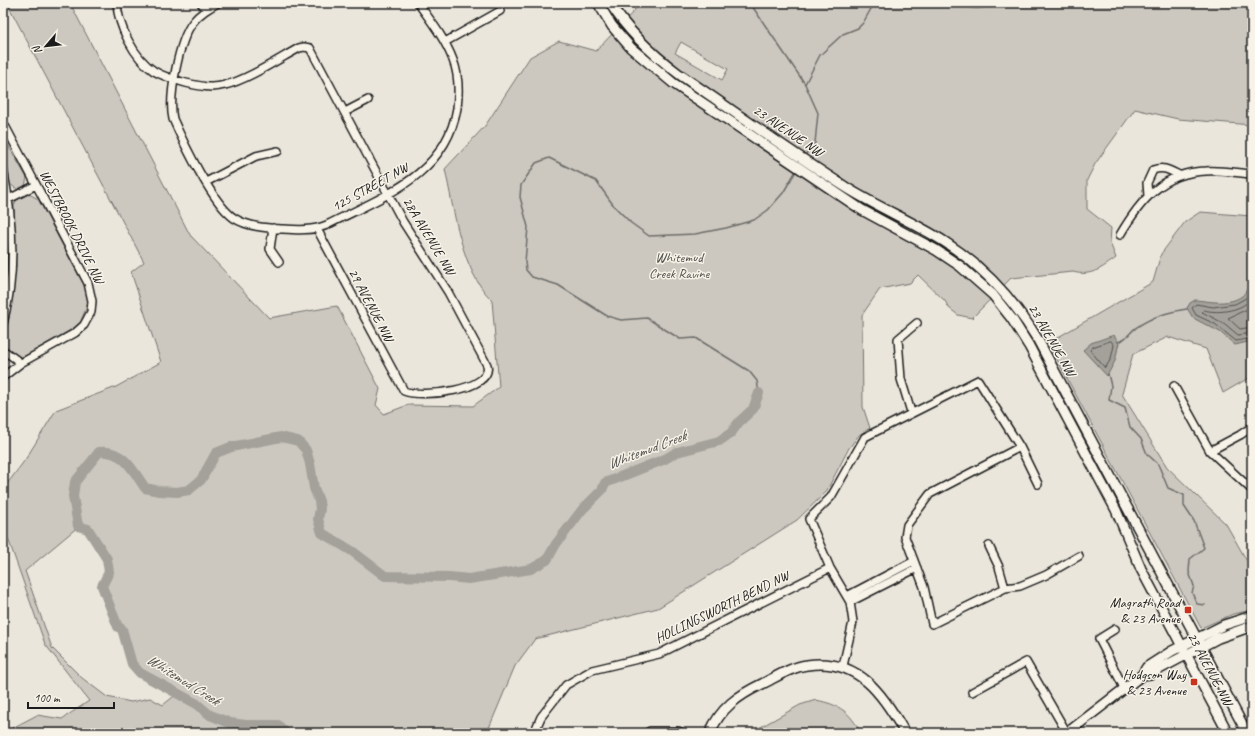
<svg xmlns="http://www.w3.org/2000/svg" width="1255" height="736" viewBox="0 0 1255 736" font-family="Caveat,sans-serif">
	<rect width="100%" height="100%" fill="#eae6dc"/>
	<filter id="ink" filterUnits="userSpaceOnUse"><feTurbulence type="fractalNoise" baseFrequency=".025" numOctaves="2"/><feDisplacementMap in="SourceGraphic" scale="8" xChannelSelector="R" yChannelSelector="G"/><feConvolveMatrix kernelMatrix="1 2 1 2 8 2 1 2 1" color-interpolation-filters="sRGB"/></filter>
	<g filter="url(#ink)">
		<path fill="#ccc8c0" stroke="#74726e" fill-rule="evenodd" d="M7 3H70L190 235 269 318 337 306 380 389 376 405 384 414 408 405 473 406 499 387 492 300C461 271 454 209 445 169L485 126 530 57 559 41 596 51 635 10 634 3H1252V125L1178 119 1135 109 1095 164 1087 180V209L1111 228 1110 243 1116 258C1102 268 1091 277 1073 272L1011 278 972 318 958 315 949 308 945 301 918 275 910 283 880 289 862 315 863 407 870 428 859 435 849 448 826 492 797 520 658 608 535 639 515 666 489 728 485 733H3L37 715 62 719 89 701 45 644 3 524V498L7 484 25 460 56 410 116 387 161 362 131 272 144 262ZM681 42 728 69 722 80 675 53ZM79 526 88 529 107 559 109 572 102 586 118 627 122 629 132 664 140 673 178 693 163 705 150 698 131 702 107 697 82 678 52 648 25 571Z
			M4 138 27 178 25 186 18 190 10 184 3 147Z
			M25 194 31 195 38 199 87 291 88 304 79 325 25 356 19 357 9 353 5 347 4 338 9 319 16 266 14 205 17 199Z
			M1200 212 1252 216V376L1223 393 1206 349 1168 337 1133 354 1122 394 1167 467 1226 524 1252 570V610L1233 614 1201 628 1048 343 1153 282 1161 254 1185 222Z
			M816 700C840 705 849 711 861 733H754L759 728 800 705Z"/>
		<path fill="#a3a19a" stroke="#6d6c68" d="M1252 280V341L1235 345 1220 332 1193 318 1187 308 1190 303 1195 300C1210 301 1228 306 1242 296 1246 293 1249 284 1252 280Z
			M1114 335 1119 343 1115 361 1107 376 1083 350 1091 343Z"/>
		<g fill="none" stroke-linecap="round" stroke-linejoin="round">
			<path stroke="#52514e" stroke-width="1" d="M1252 288 1246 298 1235 304 1213 307 1196 304 1192 308 1196 315 1215 324 1236 341 1252 338
				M1252 297C1244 311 1218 314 1204 310L1202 312 1225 324 1238 335 1252 333
				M1252 307 1228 318 1240 329 1252 327
				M1111 341 1114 345 1111 359 1105 368 1090 350 1093 347Z"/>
			<path stroke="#6d6c68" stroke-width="1.5" d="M750 3 805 84
				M958 3C968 10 985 10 995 3
				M1176 3 1180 5 1215 3
				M805 155 815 143 818 113 805 84 820 55 843 34 858 28 863 23 872 7 871 3
				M1118 342C1128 339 1129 332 1137 327 1153 316 1169 312 1187 309
				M1108 374 1111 386 1109 400 1125 408 1130 427 1141 439 1147 454 1158 464 1168 488 1184 495V506L1194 521 1204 548 1190 559 1189 572 1194 586 1192 593 1197 604 1205 605
				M759 393 757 381 749 371 696 338 680 339 647 318 621 320 607 316 558 285 532 277 526 270 525 262 528 227 520 197 521 185 536 163 549 158 596 181 614 206 631 223 649 236 695 234 726 228 754 220 768 210 783 193 796 171"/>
			<path stroke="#a3a19a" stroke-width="10" d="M286 733 278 725H246L230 723 210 715 197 704 140 673 132 664 122 629 118 627 102 586 109 572 107 559 88 529 78 526 73 496 75 482 99 452C123 449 133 470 145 488L159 491 177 492 189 490 201 480 216 453 231 447 281 437 298 441 306 450 310 464 314 488 319 501 320 509 318 519 322 533 352 551 385 576 449 577 469 579 531 569 547 560 556 544 582 510 602 490 605 483 665 459 677 452 719 441 731 433 739 422 753 409 759 393"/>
			<defs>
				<path id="street" d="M117 3C118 26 134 58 154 71 164 77 175 80 186 83 199 86 212 89 225 85 245 81 279 59 299 48L304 47 310 48 403 222 448 292 487 365C494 391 420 398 404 391L317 229
					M201 3 206 9
					M218 3C209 8 200 13 193 22 179 40 168 97 173 119 184 144 213 204 234 218 248 227 266 228 282 229 298 230 312 231 327 225 381 197 446 176 457 108 459 92 459 75 453 60 445 39 431 21 418 3
					M445 42 500 11
					M345 112 368 100
					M3 122 88 283 92 301 91 312 84 325 75 333 21 363 3 377
					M3 168C13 219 17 272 3 323
					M206 182 256 156 278 151
					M1148 196 1147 183 1153 170C1163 166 1169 170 1179 175
					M9 199 36 185
					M273 228 270 249 279 262
					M1120 235C1140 201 1163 172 1206 171 1221 170 1237 173 1252 174
					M3 350 21 363
					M1174 386 1210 451 1252 490
					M911 412 901 379 898 339 917 323
					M1020 447 930 494 907 525 905 537 924 587 932 624 1005 588 1020 586 1046 575 1079 556
					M1210 451 1240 435 1252 427
					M989 546 999 567 1005 588
					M847 596 914 561
					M850 602 917 568
					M1115 629 1099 639 1124 688
					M843 666 853 622 850 602 830 568 809 519 831 497 865 437 978 380 1020 447 1038 484
					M972 692 1026 662 1067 733
					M534 733 541 717 566 685 592 670 659 654 830 568
					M647 733 650 731H678L683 733"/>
				<path id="secondary" d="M598 3 612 26 631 48 673 83 862 210 936 250 960 266 993 295 1012 319 1029 346 1116 510 1141 569 1228 733
					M610 3C628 32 652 54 679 74 735 112 790 152 847 188 879 208 914 222 945 242 984 267 1014 300 1038 340L1247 733
					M1142 675 1147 667 1172 651 1224 625 1252 616
					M710 733C720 708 739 695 762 684 776 677 791 667 807 665 858 657 883 694 905 733
					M1067 733 1142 675 1150 674 1218 638 1252 626"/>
			</defs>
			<use href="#street" stroke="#1c1c1c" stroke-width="10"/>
			<use href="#secondary" stroke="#1c1c1c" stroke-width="12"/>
			<use href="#street" stroke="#f7f3e8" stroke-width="7"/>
			<use href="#secondary" stroke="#f7f3e8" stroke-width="9"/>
		</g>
	</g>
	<g fill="#c8321e" stroke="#f7f3e8" stroke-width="1.5">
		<rect x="1184" y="606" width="8" height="8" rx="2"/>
		<rect x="1190" y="678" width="8" height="8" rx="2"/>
	</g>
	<g text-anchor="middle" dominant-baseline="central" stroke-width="3" stroke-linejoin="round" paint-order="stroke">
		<g font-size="14" fill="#1c1c1c" stroke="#f7f3e8">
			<text transform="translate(788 131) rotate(34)">23 AVENUE NW</text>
			<text transform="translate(370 187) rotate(-29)">125 STREET NW</text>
			<text transform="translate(72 227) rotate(63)">WESTBROOK DRIVE NW</text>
			<text transform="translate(429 236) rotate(59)">28A AVENUE NW</text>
			<text transform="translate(371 305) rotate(62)">29 AVENUE NW</text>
			<text transform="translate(1052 340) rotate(60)">23 AVENUE NW</text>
			<text transform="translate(722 607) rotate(-26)">HOLLINGSWORTH BEND NW</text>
			<text transform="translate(1210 669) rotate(62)">23 AVENUE NW</text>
		</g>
		<g font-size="14" fill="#51504d" stroke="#f7f3e8">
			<text x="679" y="257">Whitemud<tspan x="679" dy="16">Creek Ravine</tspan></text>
		</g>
		<g font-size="14" fill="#1c1c1c" stroke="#f7f3e8" text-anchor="end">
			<text x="1180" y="602">Magrath Road<tspan x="1180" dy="16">&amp; 23 Avenue</tspan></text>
			<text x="1186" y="674">Hodgson Way<tspan x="1186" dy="16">&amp; 23 Avenue</tspan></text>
		</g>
		<g font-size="15" font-style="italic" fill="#52514e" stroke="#f7f3e8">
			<text transform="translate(647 450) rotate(-21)">Whitemud Creek</text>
			<text transform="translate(183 680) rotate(32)">Whitemud Creek</text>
		</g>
	</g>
	<rect width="1255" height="736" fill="none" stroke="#f7f3e8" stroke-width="16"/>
	<rect x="8" y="8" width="1239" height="720" fill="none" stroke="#1c1c1c" stroke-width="1.5" filter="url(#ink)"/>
	<g transform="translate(46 46) rotate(242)" stroke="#f7f3e8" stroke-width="3" paint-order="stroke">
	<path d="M0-3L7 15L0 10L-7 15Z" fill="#1c1c1c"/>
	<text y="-6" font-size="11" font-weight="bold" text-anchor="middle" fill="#1c1c1c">N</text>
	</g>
	<path d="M28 702v6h86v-6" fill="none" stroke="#1c1c1c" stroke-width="2"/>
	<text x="34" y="702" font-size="12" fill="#1c1c1c" stroke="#f7f3e8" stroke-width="3" paint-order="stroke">100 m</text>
</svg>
